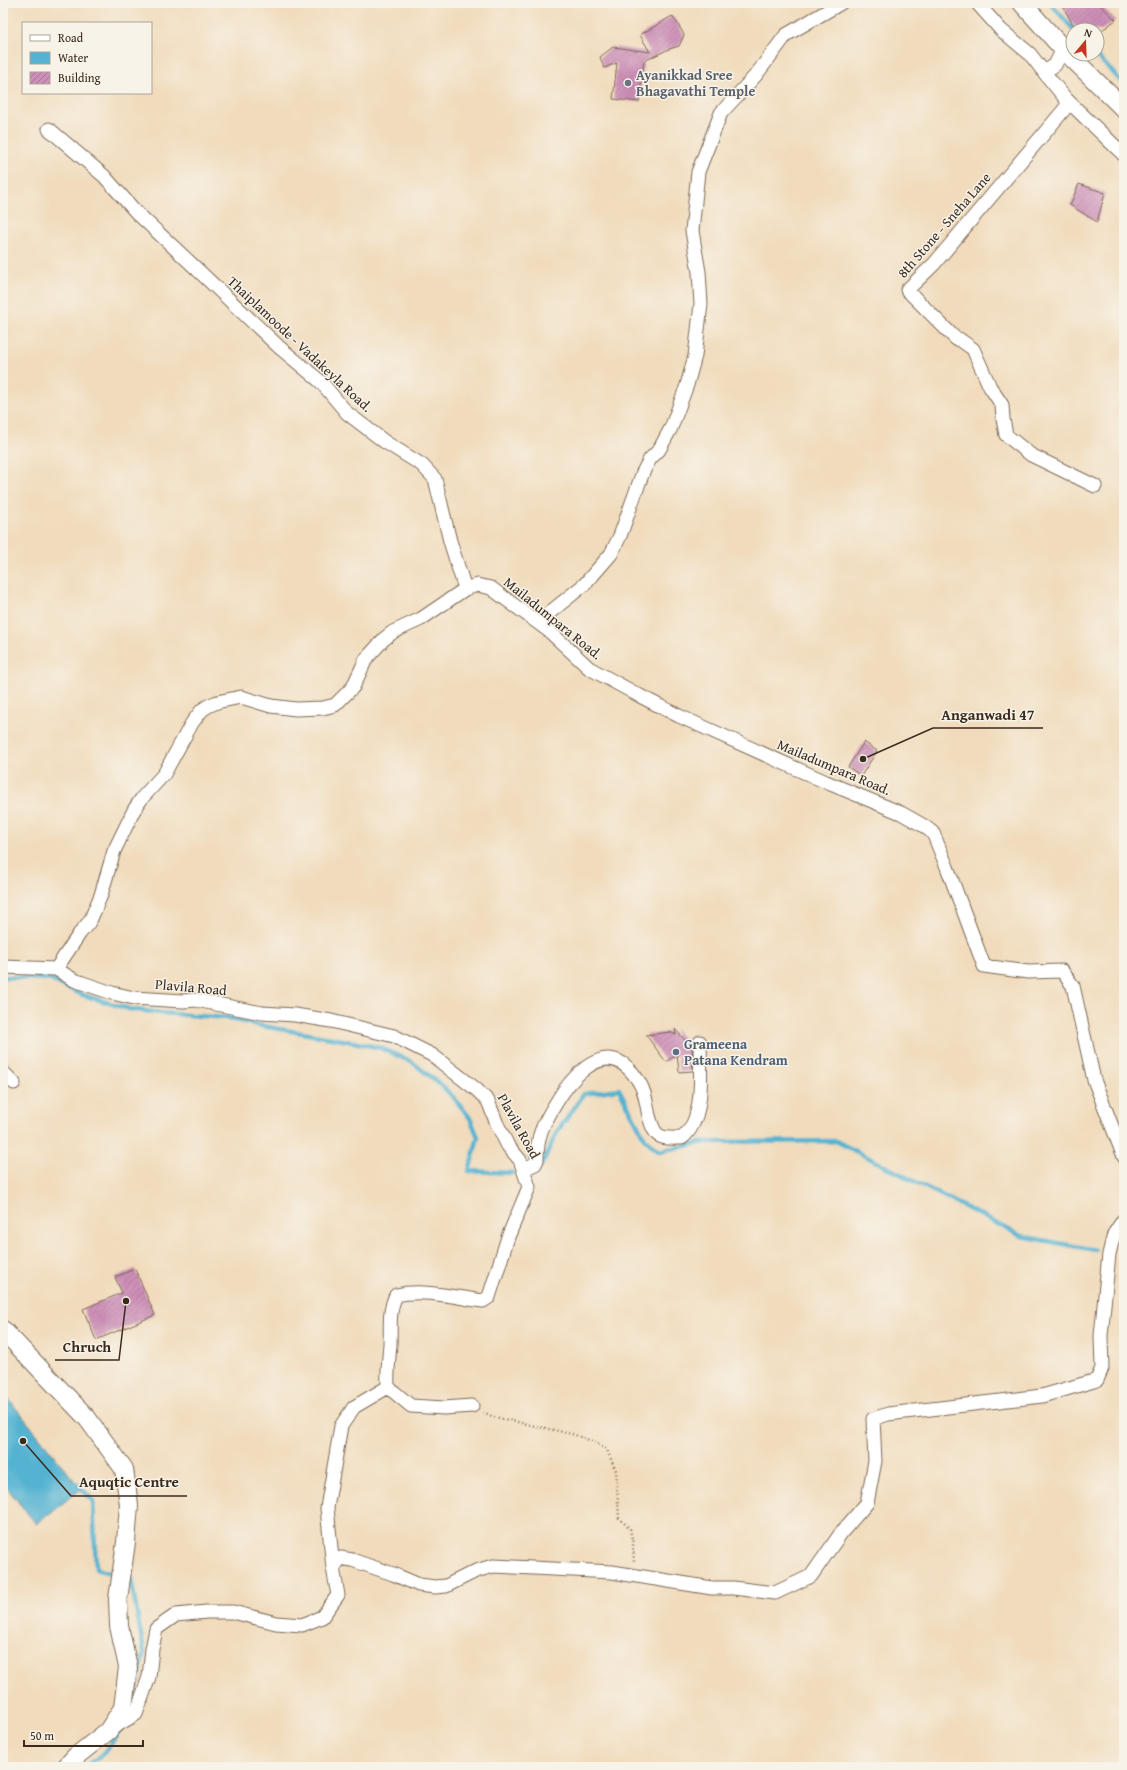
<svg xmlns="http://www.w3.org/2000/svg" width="1127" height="1770" viewBox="0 0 1127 1770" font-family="'Gentium Book Plus',serif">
	<defs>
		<pattern id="building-hatch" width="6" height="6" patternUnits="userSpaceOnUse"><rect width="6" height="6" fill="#cd8eb7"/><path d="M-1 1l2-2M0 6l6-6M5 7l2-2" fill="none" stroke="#a87494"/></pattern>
	</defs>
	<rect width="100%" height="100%" fill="#f7f3e8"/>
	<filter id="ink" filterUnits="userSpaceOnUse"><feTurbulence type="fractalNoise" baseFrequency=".025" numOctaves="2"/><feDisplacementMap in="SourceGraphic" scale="8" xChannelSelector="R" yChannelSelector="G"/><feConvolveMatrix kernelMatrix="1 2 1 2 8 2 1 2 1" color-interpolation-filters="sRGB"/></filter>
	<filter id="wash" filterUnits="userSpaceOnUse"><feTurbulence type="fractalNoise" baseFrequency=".012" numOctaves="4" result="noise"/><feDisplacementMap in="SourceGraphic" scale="16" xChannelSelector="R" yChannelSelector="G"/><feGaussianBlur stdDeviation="0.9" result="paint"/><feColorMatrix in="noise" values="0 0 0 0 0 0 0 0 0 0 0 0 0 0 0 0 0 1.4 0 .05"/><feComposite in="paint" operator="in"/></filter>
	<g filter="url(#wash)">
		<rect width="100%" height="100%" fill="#f1dbbc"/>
		<path fill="#54b3d2" stroke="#486e78" d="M7 1397 81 1489 36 1524 3 1483V1400Z"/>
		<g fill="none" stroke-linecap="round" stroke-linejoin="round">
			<path stroke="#54b3d2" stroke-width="4.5" d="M1050 3 1074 30
				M1095 54 1124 84
				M3 977 49 979 83 995 129 1009 161 1013 229 1018 257 1025 348 1041 381 1048 412 1062 440 1084 455 1099 470 1118 478 1137 469 1171 512 1173
				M536 1173 543 1162 557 1132 584 1094 619 1089 645 1139 659 1151 706 1142 836 1141 1021 1236 1095 1250
				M1123 1255H1124
				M76 1484 93 1500 96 1569 117 1575
				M124 1577 131 1579 144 1652 133 1702
				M84 1767 103 1754 123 1727"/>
		</g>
		<g id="blocks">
			<path fill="url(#building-hatch)" d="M1061 3H1098L1116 20 1102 30H1079L1072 23Z
				M672 16 678 24 684 35 679 46 669 49 644 61 639 102 613 99 617 63 604 68 600 57 613 47 650 52 640 35Z
				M1079 184 1105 193 1097 222 1070 205Z
				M864 742 877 751 861 776 848 767Z
				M675 1029 685 1040 691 1044 689 1045 692 1048 693 1071 679 1072 677 1054 666 1062 646 1035 670 1032 676 1035Z
				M135 1269 155 1315 96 1340 83 1309 122 1293 115 1277Z"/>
		</g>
	</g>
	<g filter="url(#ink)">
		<use href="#blocks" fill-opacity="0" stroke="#7b6855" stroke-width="1"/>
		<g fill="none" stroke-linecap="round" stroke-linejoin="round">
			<defs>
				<path id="minor" d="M977 3 1001 30 1030 54 1044 72 1055 65 1063 49
					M1043 71 1066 99 1068 105 934 264 907 290 956 339H959L973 349 990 387 1002 405 1003 419 1006 435 1031 455 1095 486
					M1066 99 1124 155
					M49 129 104 176 136 212 182 255 279 347 321 382 347 413 385 442 422 465 435 479 450 541 465 589
					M538 622 585 584 611 554 620 536 643 472 650 459 659 450 671 428 687 385 695 356 701 304 699 272 692 231 698 172 721 113 756 75 786 35 841 3
					M3 967 56 969 74 980 112 993 134 998 183 1001 196 1000 262 1013 295 1015 331 1021 394 1036 432 1055 477 1090 488 1101 497 1124 508 1146 520 1160 529 1187 508 1237 489 1297 483 1301C455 1297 423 1289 396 1295 388 1312 391 1327 390 1344 389 1359 387 1372 388 1387L411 1406 444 1408 472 1406
					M56 969 80 933 90 921 101 895 114 851 134 810 142 798 164 774 192 723 202 710 208 706 217 702 241 697 271 706 296 709 323 708 335 705 353 687 366 659 384 639 393 632 421 619 465 589 477 585 491 588 495 591 549 631 589 668 640 696 679 716 826 782 901 813 924 826 933 833 947 867 984 966 1028 972 1062 971 1073 986 1094 1080 1124 1157
					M3 1072 14 1083
					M524 1169 535 1164 537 1160C537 1134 543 1125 556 1103 569 1081 601 1041 628 1068 635 1075 641 1083 644 1093 648 1106 648 1122 656 1133 662 1140 674 1138 682 1138 706 1119 700 1070 700 1042
					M333 1568 327 1508 341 1426 354 1407 388 1387
					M111 1729 136 1714 149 1677 152 1649 156 1629 176 1615 207 1612H233L276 1623 302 1625 322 1617 338 1595 333 1568 341 1558 352 1560 393 1574 419 1585 435 1587 446 1586 476 1571 493 1566 612 1572 712 1588H733L775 1593 811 1576 841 1533 867 1503 875 1461 873 1419 888 1414 1042 1396 1097 1380 1102 1368 1101 1336 1109 1254 1114 1234 1124 1219"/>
				<path id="secondary" d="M1022 3 1063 49 1124 109
					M3 1330 87 1418 124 1469 129 1505 126 1542 118 1599 119 1626 128 1667 123 1708 108 1731 75 1757 66 1767"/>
			</defs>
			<use href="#minor" stroke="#7b6855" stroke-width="15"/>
			<use href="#secondary" stroke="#7b6855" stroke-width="20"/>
			<path stroke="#7b6855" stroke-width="2.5" stroke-dasharray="1 3" stroke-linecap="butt" d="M483 1412 494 1417 572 1434 595 1442 607 1450 616 1471 619 1518 630 1529 633 1544 634 1562"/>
			<use href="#minor" stroke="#fff" stroke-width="13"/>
			<use href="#secondary" stroke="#fff" stroke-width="18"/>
		</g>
	</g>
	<circle fill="#6b7280" stroke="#f7f3e8" stroke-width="1.5" cx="628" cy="83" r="4"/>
	<circle fill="#5c6f8a" stroke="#f7f3e8" stroke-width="1.5" cx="676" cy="1052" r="4"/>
	<g text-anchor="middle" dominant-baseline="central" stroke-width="3" stroke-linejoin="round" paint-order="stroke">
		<g font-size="14" font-weight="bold" fill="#5b616d" stroke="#f7f3e8" text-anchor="start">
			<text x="636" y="75">Ayanikkad Sree<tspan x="636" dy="16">Bhagavathi Temple</tspan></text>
		</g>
		<g font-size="14" fill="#3b2a1e" stroke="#f7f3e8">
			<text transform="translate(944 225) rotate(-49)">8th Stone - Sneha Lane</text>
			<text transform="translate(300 344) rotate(43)">Thaiplamoode - Vadakeyla Road.</text>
			<text transform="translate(553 618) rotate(39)">Mailadumpara Road.</text>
			<text transform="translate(834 767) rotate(23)">Mailadumpara Road.</text>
			<text transform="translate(191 987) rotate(5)">Plavila Road</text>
			<text transform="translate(519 1126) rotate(61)">Plavila Road</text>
		</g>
		<g font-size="14" font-weight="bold" fill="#4e5e75" stroke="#f7f3e8" text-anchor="start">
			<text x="684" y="1044">Grameena<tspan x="684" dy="16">Patana Kendram</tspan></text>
		</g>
	</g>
	<path fill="none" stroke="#3b2a1e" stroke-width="1.5" d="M863 759L933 728H1043M126 1301L119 1360H55M23 1441L71 1496H187"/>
	<g fill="#3b2a1e" stroke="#f7f3e8" stroke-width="1.5">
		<circle cx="863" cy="759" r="4"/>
		<circle cx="126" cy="1301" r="4"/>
		<circle cx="23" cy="1441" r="4"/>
	</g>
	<g font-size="15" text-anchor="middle" font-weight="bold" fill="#3b2a1e" stroke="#f7f3e8" stroke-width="3" stroke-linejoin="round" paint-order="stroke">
		<text x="988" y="720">Anganwadi 47</text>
		<text x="87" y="1352">Chruch</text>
		<text x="129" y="1487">Aquqtic Centre</text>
	</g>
	<rect width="1127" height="1770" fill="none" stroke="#f7f3e8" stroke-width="16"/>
	<rect x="22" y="22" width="130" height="72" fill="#f7f3e8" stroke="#aca397"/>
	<rect x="30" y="35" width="20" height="6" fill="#ffffff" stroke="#aca397"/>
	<text x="58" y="42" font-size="12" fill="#3b2a1e">Road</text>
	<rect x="30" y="52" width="20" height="12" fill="#54b3d2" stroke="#aca397"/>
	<text x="58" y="62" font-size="12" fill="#3b2a1e">Water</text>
	<rect x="30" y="72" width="20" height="12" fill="url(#building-hatch)" stroke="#aca397"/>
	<text x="58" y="82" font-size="12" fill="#3b2a1e">Building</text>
	<g transform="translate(1085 42) rotate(19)"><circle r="19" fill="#f7f3e8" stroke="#aca397"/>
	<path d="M0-3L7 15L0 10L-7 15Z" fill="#c8321e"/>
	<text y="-6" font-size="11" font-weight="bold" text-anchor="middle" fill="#3b2a1e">N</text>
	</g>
	<path d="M24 1740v6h119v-6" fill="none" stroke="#3b2a1e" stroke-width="2"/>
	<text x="30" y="1740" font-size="12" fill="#3b2a1e" stroke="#f7f3e8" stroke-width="3" paint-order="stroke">50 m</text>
</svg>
